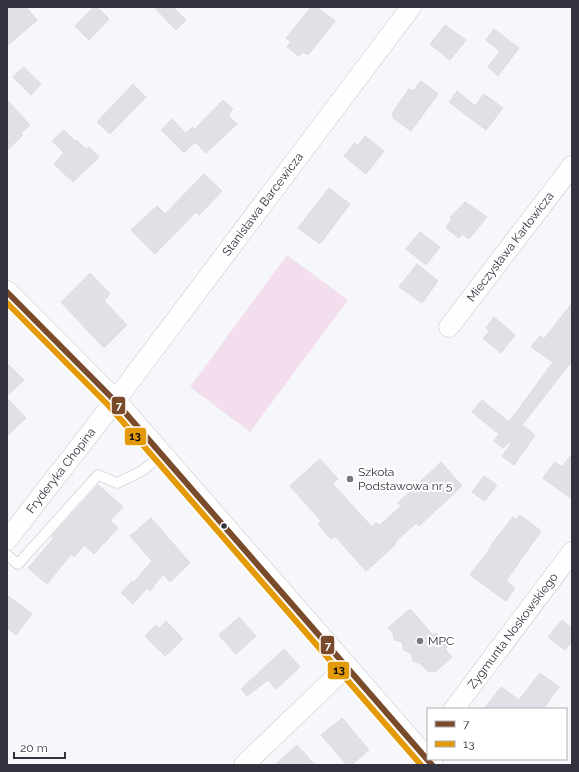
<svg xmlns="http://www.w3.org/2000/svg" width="579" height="772" viewBox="0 0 579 772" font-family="Raleway,sans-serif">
	<rect width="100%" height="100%" fill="#f6f7fa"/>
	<path fill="#f3deee" d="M287 255 348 300 250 432 190 387Z"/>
	<path fill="#e2dfe6" stroke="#dddbe1" d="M7 7H26L37 20 7 46Z
		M94 7H97L109 19 89 40 75 26Z
		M154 7H173L186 20 176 30Z
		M311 7H317L335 21 308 55 303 52 299 56 287 47 291 42 286 38Z
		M445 25 466 40 450 60 430 44Z
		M494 29 519 48 498 76 488 67 500 51 486 40Z
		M24 67 41 84 31 95 13 77Z
		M421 81 438 94 411 131 393 118V112L409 89 413 91Z
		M133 84 146 97 110 134 97 122Z
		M457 91 475 106 484 94 503 108 486 130 449 102Z
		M7 100 30 125 21 133 23 135 7 150Z
		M223 100 233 109 228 115 237 124 206 153 195 142 184 153 161 130 172 119 186 133 192 127 195 129Z
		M64 130 76 142 77 140 86 149 89 147 99 157 73 182 54 164 64 153 52 141Z
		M365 136 384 151 366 174 344 156 355 143 358 146Z
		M204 174 222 191 199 215 196 212 155 254 131 230 157 206 165 214Z
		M329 188 350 204 320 244 298 228Z
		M465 202 487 217 469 239 462 234 459 238 446 228 452 218 450 217Z
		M420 232 440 247 426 265 406 249Z
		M417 264 438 281 422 303 399 287Z
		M90 273 110 294 104 301 127 325 104 348 61 302Z
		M572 303V361L522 425 535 435 514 465 502 456 511 444 509 442 503 448 494 441 499 434 472 412 482 400 509 422 553 362 531 347 540 336 544 339Z
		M494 317 515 335 501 353 483 338 490 331 486 328Z
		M7 363 24 380 7 396Z
		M7 398 26 418 7 436Z
		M572 454V499L543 478 555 462 562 467Z
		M320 459 338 479 332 483 372 527 376 523 380 525 401 506 398 503 441 462 462 486 419 526 416 523 395 542 396 544 366 571 335 536 331 539 318 524 321 521 290 486Z
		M484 476 497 485 485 501 472 492Z
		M98 485 123 507 110 521 118 528 94 554 84 545 74 557 71 554 47 584 28 568 54 538 51 537Z
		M520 515 541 531 506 581 515 588 506 601 470 575 492 546 491 545 513 517 516 520Z
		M151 518 190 563 170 582 163 574 150 591 147 588 133 604 121 593 132 581 134 582 152 561 130 536Z
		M7 595 32 614 16 635 7 628Z
		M410 609 433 635 436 633 448 646 445 649 452 657 435 672 428 671 419 663 413 661 411 653 404 650 402 642 394 640 393 633 388 628Z
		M239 617 256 636 236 654 219 635Z
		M562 620 572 628V641L565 650 548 637Z
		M166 621 183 639 165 656 145 636 156 625 159 628Z
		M284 649 300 667 276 689 268 680 247 696 241 689Z
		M540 673 559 687 543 709H484L501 687 519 700Z
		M342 718 369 750 351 765H347L321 735Z
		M297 745 315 765H275Z"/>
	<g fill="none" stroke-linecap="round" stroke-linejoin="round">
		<defs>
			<path id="service" d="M7 555 18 564 98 475 117 483 142 471 162 454"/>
			<g id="minor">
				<path id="s1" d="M449 327 572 166"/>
				<path id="s2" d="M7 540 115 401 411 7"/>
				<path id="s3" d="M454 709 572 552"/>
				<path d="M244 765 347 666"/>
			</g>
			<path id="tertiary" d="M7 292 115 401 432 765"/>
		</defs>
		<use href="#service" stroke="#c3c5cb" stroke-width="11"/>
		<use href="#minor" stroke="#c3c5cb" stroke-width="21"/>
		<use href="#tertiary" stroke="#c3c5cb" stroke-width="23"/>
		<use href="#service" stroke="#fefefe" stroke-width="10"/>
		<use href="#minor" stroke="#fefefe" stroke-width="20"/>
		<use href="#tertiary" stroke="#fefefe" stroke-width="22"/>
		<defs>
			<path id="bus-1" d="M7 292 115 401 432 765"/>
			<path id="bus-2" d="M7 303 109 406 421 765"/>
		</defs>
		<use href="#bus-1" stroke="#fff" stroke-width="9"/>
		<use href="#bus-2" stroke="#fff" stroke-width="9"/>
		<use href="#bus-1" stroke="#7a4b2a" stroke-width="6"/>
		<use href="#bus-2" stroke="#e39a06" stroke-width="6"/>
	</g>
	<g fill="#777880" stroke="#fff" stroke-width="1.5">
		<circle cx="350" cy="479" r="4"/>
		<circle cx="420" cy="641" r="4"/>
	</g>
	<circle fill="#32333e" stroke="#fff" stroke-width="1.5" cx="224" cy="526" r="3.5"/>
	<g text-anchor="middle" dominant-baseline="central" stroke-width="4" stroke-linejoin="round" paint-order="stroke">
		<g font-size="12" fill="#32333e" stroke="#fff">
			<text stroke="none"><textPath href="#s2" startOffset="422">Stanisława Barcewicza</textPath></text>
			<text stroke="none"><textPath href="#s1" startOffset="101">Mieczysława Karłowicza</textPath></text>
			<text stroke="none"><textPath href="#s2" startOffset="88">Fryderyka Chopina</textPath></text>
			<text stroke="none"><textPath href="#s3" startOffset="98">Zygmunta Noskowskiego</textPath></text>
		</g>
		<g font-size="12" fill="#32333e" stroke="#fff" text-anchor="start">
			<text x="358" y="472">Szkoła<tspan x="358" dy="14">Podstawowa nr 5</tspan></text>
			<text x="428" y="641">MPC</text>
		</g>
	</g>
	<g stroke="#fff" stroke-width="1.5">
		<rect x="111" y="396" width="15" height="19" rx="4" fill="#7a4b2a"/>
		<rect x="124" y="427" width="23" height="19" rx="4" fill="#e39a06"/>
		<rect x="320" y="635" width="15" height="20" rx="4" fill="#7a4b2a"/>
		<rect x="327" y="661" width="23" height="19" rx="4" fill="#e39a06"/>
	</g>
	<g font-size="11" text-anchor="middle" font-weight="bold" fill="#fff">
		<text x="119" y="409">7</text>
		<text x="328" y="649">7</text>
	</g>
	<g font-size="11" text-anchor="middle" font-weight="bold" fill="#111">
		<text x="135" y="440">13</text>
		<text x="339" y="674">13</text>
	</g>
	<rect width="579" height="772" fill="none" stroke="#32333e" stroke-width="16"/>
	<rect x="427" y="708" width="140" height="52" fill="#ffffff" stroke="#adadb2"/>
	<rect x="435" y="721" width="20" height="6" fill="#7a4b2a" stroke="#adadb2"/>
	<text x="463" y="728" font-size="12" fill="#32333e">7</text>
	<rect x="435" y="741" width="20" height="6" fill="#e39a06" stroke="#adadb2"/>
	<text x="463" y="748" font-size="12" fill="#32333e">13</text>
	<path d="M14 752v6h51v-6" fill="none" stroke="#32333e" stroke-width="2"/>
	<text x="20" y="752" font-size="12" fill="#32333e" stroke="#ffffff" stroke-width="3" paint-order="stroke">20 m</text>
</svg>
